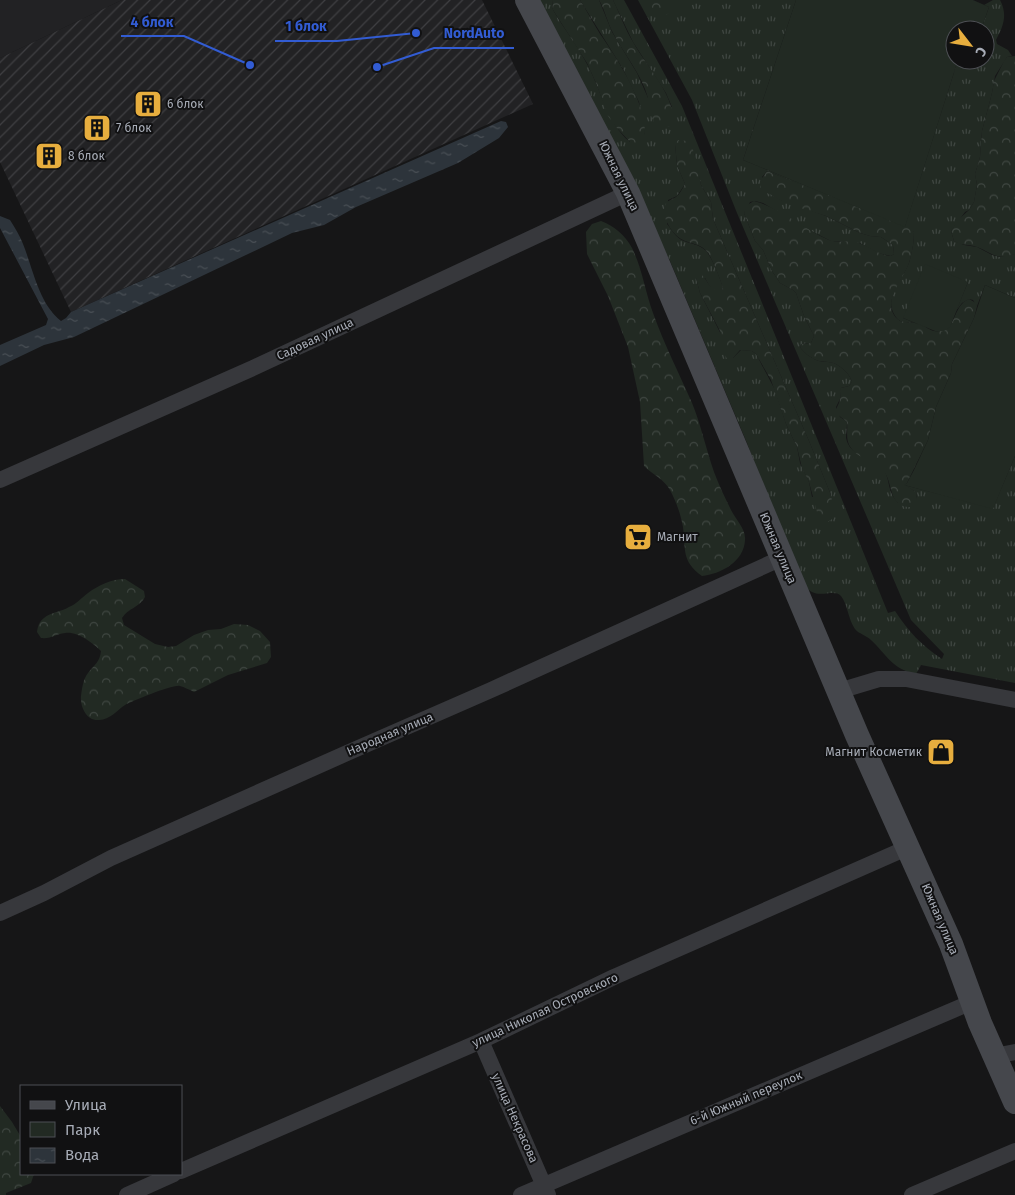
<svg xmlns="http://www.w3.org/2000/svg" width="1015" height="1195" viewBox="0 0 1015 1195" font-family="'Fira Sans',sans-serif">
	<defs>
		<pattern id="industrial-furrows" width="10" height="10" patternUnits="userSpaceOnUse" patternTransform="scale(1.25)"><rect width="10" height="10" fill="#222224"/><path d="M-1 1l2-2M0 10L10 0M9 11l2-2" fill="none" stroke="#3f3f42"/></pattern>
		<pattern id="grass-tufts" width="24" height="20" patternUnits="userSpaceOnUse" patternTransform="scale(1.25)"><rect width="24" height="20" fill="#222a23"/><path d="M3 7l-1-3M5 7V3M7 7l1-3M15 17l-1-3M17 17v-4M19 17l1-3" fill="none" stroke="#3f4641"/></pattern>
		<pattern id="forest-crowns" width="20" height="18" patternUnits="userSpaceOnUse" patternTransform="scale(1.25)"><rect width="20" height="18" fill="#222a23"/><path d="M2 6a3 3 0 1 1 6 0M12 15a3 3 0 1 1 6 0" fill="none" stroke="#3f4641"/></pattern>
		<pattern id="water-ripples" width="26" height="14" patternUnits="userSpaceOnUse" patternTransform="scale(1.25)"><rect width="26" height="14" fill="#2d343b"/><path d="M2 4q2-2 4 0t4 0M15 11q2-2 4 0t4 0" fill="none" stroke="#494f55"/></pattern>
	</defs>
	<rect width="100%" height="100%" fill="#161617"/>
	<path fill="#222224" d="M0 0H122L0 58Z"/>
	<path fill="url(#industrial-furrows)" d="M122 0H482L533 104 71 312 0 162V58Z"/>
	<path fill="url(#grass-tufts)" fill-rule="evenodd" d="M536 0H552L553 10C564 29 578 46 588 66 602 92 606 122 630 142L645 134 639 102 623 69 580 0H599L612 32 637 73 648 98 672 107 666 93 633 42 613 0H624L682 106 888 613 895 611C908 631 922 646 942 659L944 654 911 620 737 213 692 100 638 0H796L743 160 905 226 958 60H985V30H981L989 7 984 5 993 0H1000C1008 15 1003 27 996 40L997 44 1008 50 1012 56 1007 57 995 76 992 93 982 131 980 157 975 174 977 185 974 202 969 210 965 212 951 231 954 241 964 245 977 247 992 255 1000 257 1015 254V298L985 285 977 306 973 300 969 299 962 303 956 311 968 282 903 318 915 323C911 322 906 323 903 322 899 321 896 318 894 314 884 296 903 279 909 263 912 252 914 243 914 232L767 171 762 177 772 195 781 200 826 216 860 233 870 236 881 237 893 245 894 254 891 256 878 253 860 243 831 241 809 230 763 203 755 201 750 202 744 213 755 241 763 250 772 271 780 283 793 290 796 293 804 316 814 336 811 343 801 344 800 347C803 352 811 358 816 360 820 362 823 361 828 362 837 362 850 373 852 382L849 386 841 388 840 399 836 407 840 417 847 422C847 427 846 433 846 438 850 458 873 456 884 470 888 477 888 482 890 489 891 494 895 499 898 503L917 499 916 492 904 485 993 508 1015 456V683L921 665 916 674C892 669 887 655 871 640 866 635 859 634 855 629 848 619 848 605 841 596 835 589 822 597 812 592 804 588 800 578 795 571L747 443 670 261ZM675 144 694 153 701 185 711 202 713 219 809 441 831 495 812 497 809 482 800 463 797 447 786 424 775 390 756 354 752 351 741 350 733 358 700 293 696 278H705C709 285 711 291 719 292L723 288C721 280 711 255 705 250 698 244 691 244 684 241 676 238 672 230 667 224L668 200 677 196 685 184 677 165Z"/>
	<path fill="url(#forest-crowns)" d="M552 0H580C587 11 593 23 600 34 617 58 651 110 644 140L638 143 630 142 616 127 608 116 596 83 587 63 553 10Z
		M599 0H613C620 14 625 29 633 42 648 69 674 93 674 125 668 127 662 129 656 124 649 117 650 107 648 98 642 75 624 54 613 33 607 22 605 10 599 0Z
		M647 0H672L671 12 666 15C657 12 651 9 647 0Z
		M1015 56V254C996 261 993 253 977 247 969 244 961 246 954 241L951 231 958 220 969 210 974 202 977 185 975 174 980 157 982 131 992 93 994 81 1004 61 1007 57Z
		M678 140 687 141 691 144 697 162 701 185 711 202 713 219 809 441 831 495 834 514 832 519 828 522 823 520 817 512 809 482 802 468 797 447 786 424 771 380 756 354 752 351 740 350 733 358 728 360 722 351 720 331 700 293 696 278 698 274 702 275C709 282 709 290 719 291L723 288C721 281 712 258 708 253 701 243 690 244 681 239 672 234 661 217 665 206 667 200 671 200 676 197 680 194 682 189 685 184L677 165 675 144Z
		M767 171 907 227 914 232C914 243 912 253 909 263 903 280 878 306 900 321 906 323 913 322 920 324 925 326 929 330 934 331 958 334 951 306 969 299L976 303 977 306 974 318 952 364 951 373 936 407 928 440 907 483 905 485 916 492 917 499 911 507C889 508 893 485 885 473 877 459 860 461 851 448 845 440 848 432 847 422L837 414C835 407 839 406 840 399 841 394 839 392 841 388L849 386 852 382C850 373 837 362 828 362 823 361 820 362 816 360 811 358 803 352 800 347L801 344 811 343 814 336 804 316 796 293 793 290 780 283 772 271 763 250 755 241 744 213 747 205 754 201C781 208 803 229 829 240 839 244 850 239 859 243 871 247 878 255 891 256L894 254 893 245 881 237 870 236 860 233 826 216 788 204 763 191 760 188V181Z
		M601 221C614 226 625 235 632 248 642 268 645 291 653 313 664 344 679 373 692 403 701 425 706 449 714 472 719 485 725 498 731 510 736 520 746 529 745 540 744 562 720 574 702 576 681 561 686 549 683 527 681 515 676 501 670 490 665 480 652 474 644 466L640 402 628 347 608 296 587 254 586 232 592 224Z
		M125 579 144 591 145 597C139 608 128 608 122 618L124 625 155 644 168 647 176 646 194 635 208 630 221 629 234 624 248 625 260 631 270 642 271 657 267 663 228 675 194 692C190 690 184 687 180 686 173 684 133 701 125 705 117 710 110 720 99 720 86 721 80 706 81 696 82 689 83 679 88 673 94 665 100 662 101 651 93 643 77 631 65 633 55 634 52 639 41 638L37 632C38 626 39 622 44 618 51 612 61 612 69 607 77 604 81 598 88 593 99 585 112 579 125 579Z
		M0 1106 12 1122 21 1137V1174H34L31 1183 6 1193V1195H0Z"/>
	<path fill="#222a23" d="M796 0H973L989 7 981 30H955V60H958L905 227 743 160Z
		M925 264 968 282 950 327 944 331H935L903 318Z
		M985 285 1015 298V456L993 509 904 485 907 483 914 470 928 440 936 407 951 373 952 364 974 318Z"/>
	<path fill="url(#water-ripples)" d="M501 121 506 122 508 127 499 138 458 163 356 207 324 225 292 233 74 337 44 345 0 366V345L46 325 48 319 0 228V216L10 220C15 228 20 236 23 244 33 269 39 304 61 321L66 318 71 312Z"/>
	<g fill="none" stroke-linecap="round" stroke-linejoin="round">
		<path stroke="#37383c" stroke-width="16" d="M0 480 253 368 628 193
			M839 691 879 679H906L1015 700
			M0 913 44 893 111 858 347 753 491 690 782 558
			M481 1041 548 1195
			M994 1056 1015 1052
			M181 1171 481 1041 614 977 909 847
			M127 1195 174 1174
			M521 1195 972 1002
			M912 1195 1015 1151"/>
		<path stroke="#45474c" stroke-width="24" d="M527 0 628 193 857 735 951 944 980 1023 1015 1102"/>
	</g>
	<defs>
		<symbol id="building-square" viewBox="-11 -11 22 22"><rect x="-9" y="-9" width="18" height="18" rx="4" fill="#e7ae3e" stroke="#111112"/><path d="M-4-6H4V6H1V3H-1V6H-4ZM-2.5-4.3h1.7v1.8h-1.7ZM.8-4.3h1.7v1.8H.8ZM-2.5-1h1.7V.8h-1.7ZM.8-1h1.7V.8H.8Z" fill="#111"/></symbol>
		<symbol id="supermarket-square" viewBox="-11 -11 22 22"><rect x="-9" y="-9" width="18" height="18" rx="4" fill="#e7ae3e" stroke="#111112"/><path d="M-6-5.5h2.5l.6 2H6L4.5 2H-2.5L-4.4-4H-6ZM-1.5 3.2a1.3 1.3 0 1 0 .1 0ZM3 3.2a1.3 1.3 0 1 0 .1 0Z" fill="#111"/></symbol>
		<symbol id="shop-square" viewBox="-11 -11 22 22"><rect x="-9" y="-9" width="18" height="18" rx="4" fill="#e7ae3e" stroke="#111112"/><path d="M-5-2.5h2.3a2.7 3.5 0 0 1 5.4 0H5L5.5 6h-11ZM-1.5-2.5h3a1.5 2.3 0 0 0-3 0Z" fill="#111"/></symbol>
	</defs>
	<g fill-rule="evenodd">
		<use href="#building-square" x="132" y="88" width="32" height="32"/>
		<use href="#building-square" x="81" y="112" width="32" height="32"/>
		<use href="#building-square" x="33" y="140" width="32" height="32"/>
		<use href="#supermarket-square" x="622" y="521" width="32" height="32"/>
		<use href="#shop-square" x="925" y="736" width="32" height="32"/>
	</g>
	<g text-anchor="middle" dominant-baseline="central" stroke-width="4" stroke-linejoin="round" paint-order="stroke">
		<g font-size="12" fill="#a8adb7" stroke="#111112" text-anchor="start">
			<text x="167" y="104">6 блок</text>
			<text x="116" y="128">7 блок</text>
			<text x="68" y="156">8 блок</text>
			<text x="657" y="537">Магнит</text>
			<text x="922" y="752" text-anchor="end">Магнит Косметик</text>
		</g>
		<g font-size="12" fill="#a8adb7" stroke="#111112">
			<text transform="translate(619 176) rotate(64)">Южная улица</text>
			<text transform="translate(315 339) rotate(-25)">Садовая улица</text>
			<text transform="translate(778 548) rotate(67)">Южная улица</text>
			<text transform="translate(390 734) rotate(-23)">Народная улица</text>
			<text transform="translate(940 919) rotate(67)">Южная улица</text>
			<text transform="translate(545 1010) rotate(-25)">улица Николая Островского</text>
			<text transform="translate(746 1098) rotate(-23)">6-й Южный переулок</text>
			<text transform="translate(515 1118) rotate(66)">улица Некрасова</text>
		</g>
	</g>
	<path fill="none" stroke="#325cd3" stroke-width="2" d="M250 65L184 36H121M416 33L337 41H275M377 67L434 48H514"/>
	<g fill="#325cd3" stroke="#111112" stroke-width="2">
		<circle cx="250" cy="65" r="5"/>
		<circle cx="416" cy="33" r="5"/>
		<circle cx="377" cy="67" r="5"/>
	</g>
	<g font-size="14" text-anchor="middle" font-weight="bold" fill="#325cd3" stroke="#111112" stroke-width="4" stroke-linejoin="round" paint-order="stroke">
		<text x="152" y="27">4 блок</text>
		<text x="306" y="31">1 блок</text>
		<text x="474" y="38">NordAuto</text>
	</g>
	<rect x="20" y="1085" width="162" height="90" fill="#111112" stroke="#4d4f54"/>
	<rect x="30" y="1101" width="25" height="8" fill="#45474c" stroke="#4d4f54"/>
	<text x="65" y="1110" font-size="15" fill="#a8adb7">Улица</text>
	<rect x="30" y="1122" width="25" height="15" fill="#222a23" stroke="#4d4f54"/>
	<text x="65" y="1135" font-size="15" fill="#a8adb7">Парк</text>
	<rect x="30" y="1148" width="25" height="15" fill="url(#water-ripples)" stroke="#4d4f54"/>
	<text x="65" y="1160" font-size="15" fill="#a8adb7">Вода</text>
	<g transform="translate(970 45) rotate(121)"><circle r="24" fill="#111112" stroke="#4d4f54"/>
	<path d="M0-4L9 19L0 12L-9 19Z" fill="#e7ae3e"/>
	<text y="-8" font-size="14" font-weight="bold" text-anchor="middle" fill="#a8adb7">С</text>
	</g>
</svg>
